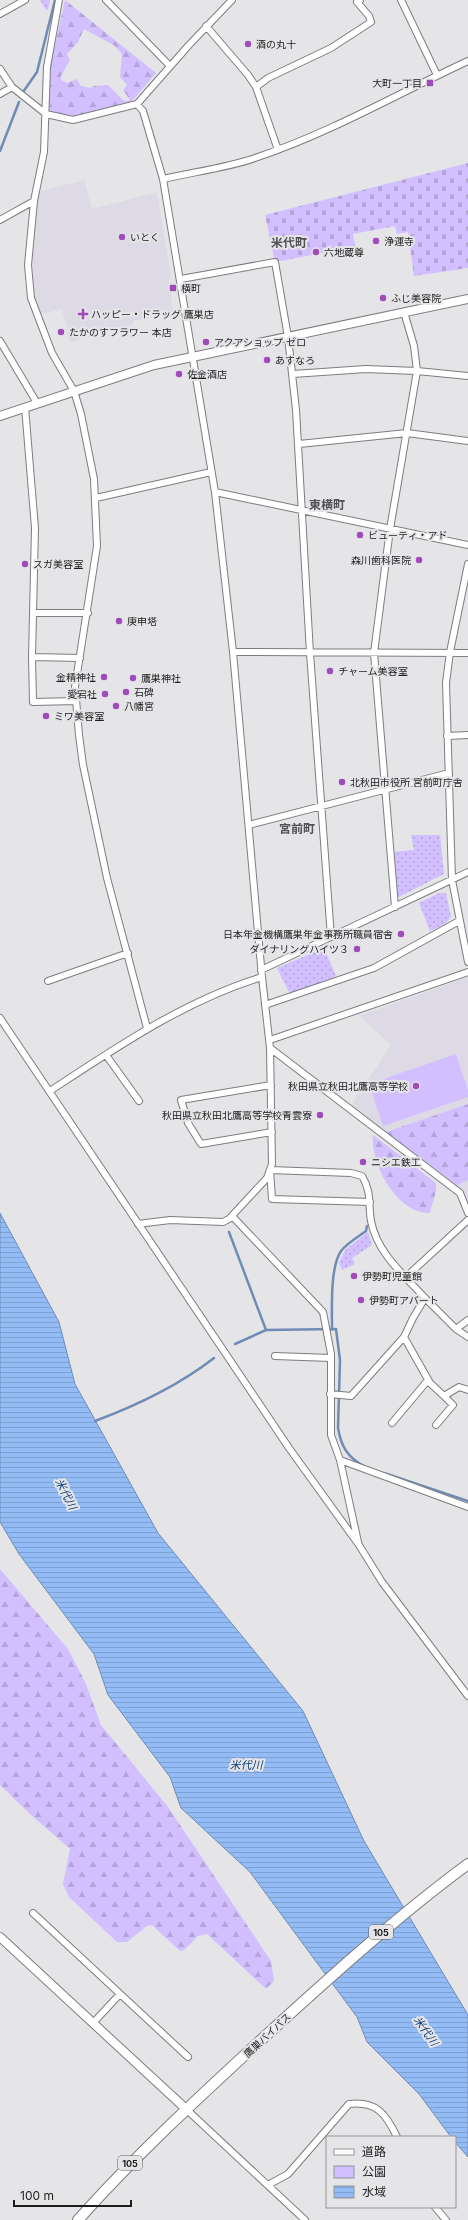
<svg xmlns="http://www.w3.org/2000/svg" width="468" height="2220" viewBox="0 0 468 2220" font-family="Inter,'Noto Sans JP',sans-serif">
	<defs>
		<pattern id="green-dots" width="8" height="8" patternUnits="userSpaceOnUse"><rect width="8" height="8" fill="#d1bfff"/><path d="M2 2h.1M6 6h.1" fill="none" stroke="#b3a4da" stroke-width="1.8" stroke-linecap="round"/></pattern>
		<pattern id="forest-firs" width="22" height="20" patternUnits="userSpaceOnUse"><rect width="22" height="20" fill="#d1bfff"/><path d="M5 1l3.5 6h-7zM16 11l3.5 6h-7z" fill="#b3a4da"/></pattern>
		<pattern id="cemetery-stones" width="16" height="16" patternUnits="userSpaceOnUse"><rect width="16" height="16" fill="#d1bfff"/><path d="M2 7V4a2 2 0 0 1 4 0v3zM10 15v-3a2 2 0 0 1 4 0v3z" fill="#b3a4da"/></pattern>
		<pattern id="water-rules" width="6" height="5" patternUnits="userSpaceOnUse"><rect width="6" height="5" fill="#93bcf6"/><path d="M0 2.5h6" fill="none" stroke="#7ea1d2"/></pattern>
	</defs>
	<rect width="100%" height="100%" fill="#e5e5e8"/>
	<path fill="#dddae5" d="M84 180 92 209 157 192 171 276 169 280 173 313 134 321V324L70 342 62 309 39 315 34 302 30 263 38 192Z
		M468 977V1211L462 1191 350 1107 391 1045 359 1016Z"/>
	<path fill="url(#green-dots)" d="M40 0H50L48 10H46Z
		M411 835H440L444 874 399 897 397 896 393 852 414 850Z
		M439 893H446L451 917 445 924 430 931 419 903Z
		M324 948 336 976 290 994 277 968Z
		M368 1232 372 1245 352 1258 355 1264 342 1270 339 1263 345 1250Z"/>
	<path fill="url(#forest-firs)" fill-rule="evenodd" d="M65 0 156 73 132 101 77 116 56 113 49 110 50 67ZM84 29 115 46 122 54 120 77 127 85 123 90 130 100 124 101 108 85 94 86 90 88 81 86 77 79 67 83 61 80V76L70 60 67 54 78 42Z
		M468 1104V1180L457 1185 386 1132Z
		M373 1135 436 1183C437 1194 432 1202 430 1213 397 1214 370 1164 373 1135Z
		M0 1569 68 1649 86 1684 101 1725 168 1807 271 1961 274 1981 266 1989 207 1934 198 1936 184 1950 180 1951 152 1925 147 1926 127 1942H117L69 1897 63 1884 70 1849 30 1814 0 1785Z"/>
	<path fill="url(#cemetery-stones)" d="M468 163V268L414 276 408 232 397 234 395 226 353 234 355 247 275 262 265 215Z"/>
	<path fill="#d1bfff" d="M456 1054 468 1091V1097L383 1126 369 1084Z"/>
	<path fill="url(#water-rules)" stroke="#708cb5" d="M0 1213 59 1322 75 1384 158 1533 303 1711 364 1841 468 2015V2157L455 2142V2137H451L419 2094 367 2042 357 2017 250 1872 181 1808 170 1777 108 1695 94 1654 19 1554 0 1522Z"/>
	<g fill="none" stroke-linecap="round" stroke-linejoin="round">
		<path stroke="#708cb5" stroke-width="2.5" d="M23 92 37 72 55 0
			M0 151 19 102
			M229 1232 266 1330
			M332 1328C332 1308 330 1267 341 1251 347 1243 358 1237 366 1231L367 1226
			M235 1344 266 1330 336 1329 340 1360 338 1428C341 1446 347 1457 364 1466
			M95 1421C138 1405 178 1386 214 1358
			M384 1473 468 1501"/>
		<defs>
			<path id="minor" d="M59 0 47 67 44 152 34 201 28 265 31 298 52 353 74 391 81 414 94 479 97 546 75 687 79 735 83 765 107 878 147 1028
				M106 0 170 66
				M401 0 437 75
				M0 14 25 0
				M206 26 248 75 256 87 278 150
				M0 69 12 87 46 114 73 120 137 104 189 45 232 0
				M256 87 268 78 331 48 371 22 369 16 357 2 360 0
				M0 94 12 87
				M137 104 143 111 163 179 215 492 233 652 262 977 270 1048 272 1164 267 1178 229 1219 223 1222 170 1220 138 1224
				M163 179C193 172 226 168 255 158 330 133 397 94 468 61
				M0 220 34 201
				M181 279 275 262 288 337 296 410 310 653 331 937
				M0 341 37 403
				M293 374 366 369 417 371 468 376
				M25 407 35 528 32 657 80 658
				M299 444 407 433 468 441
				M215 492 468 545
				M96 498 211 472
				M468 564 450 652 446 683 452 880 468 962
				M34 613H88
				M233 652 468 653
				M32 657 33 702 76 701
				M447 736 468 735
				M249 825 449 773
				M395 907 374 653 390 529 417 371 414 346 404 312
				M261 970 468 872
				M48 981 128 953
				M265 1005 374 968 459 921
				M0 1018 289 1448 359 1545 382 1582 468 1696
				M270 1040 468 972
				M270 1048 460 1193 468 1213
				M106 1055 139 1101
				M271 1085 181 1100 188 1123 201 1144 272 1132
				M50 1091C117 1047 184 1001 262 977
				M370 1202 272 1199 270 1170 351 1173 362 1176C372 1192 368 1204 371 1221 377 1253 404 1275 425 1298
				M232 1216 323 1312 331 1354V1435L340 1460 358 1542
				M406 1277 468 1220
				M456 1329 468 1320
				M404 1337 430 1383 444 1396 459 1387 468 1390
				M275 1356 331 1358
				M330 1394 351 1396 404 1337 413 1318 425 1298 456 1329 468 1337
				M392 1423 428 1380
				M436 1425 453 1405 444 1396
				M340 1460 468 1507
				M33 1913 188 2057
				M93 2023 120 1994
				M186 2109 305 2220
				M268 2185 288 2174 349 2104C377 2101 386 2114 397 2137
				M435 2207 446 2220"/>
			<path id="tertiary" d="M0 416 154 365 468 299
				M0 1937 186 2109"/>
			<path id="trunk" d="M78 2220C135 2156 198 2098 261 2040 328 1979 395 1918 468 1864"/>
		</defs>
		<use href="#minor" stroke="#7d7c7f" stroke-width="8"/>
		<use href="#tertiary" stroke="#7d7c7f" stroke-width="10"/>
		<use href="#trunk" stroke="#7d7c7f" stroke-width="12"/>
		<use href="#minor" stroke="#fff" stroke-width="6"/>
		<use href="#tertiary" stroke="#fff" stroke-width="8"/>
		<use href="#trunk" stroke="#fff" stroke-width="10"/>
	</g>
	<g fill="#a04bba" stroke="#e5e5e8" stroke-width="1.5">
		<circle cx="248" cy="44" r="4"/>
		<rect x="426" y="79" width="8" height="8" rx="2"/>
		<circle cx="122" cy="237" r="4"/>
		<circle cx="376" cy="241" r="4"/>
		<circle cx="316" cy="252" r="4"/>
		<rect x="169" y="284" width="8" height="8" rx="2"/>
		<circle cx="383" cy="298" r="4"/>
		<path d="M81 308h4v4h4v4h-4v4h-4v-4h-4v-4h4z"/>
		<circle cx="61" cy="332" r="4"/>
		<circle cx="206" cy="342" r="4"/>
		<circle cx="267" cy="360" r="4"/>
		<circle cx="179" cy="374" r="4"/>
		<circle cx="360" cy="535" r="4"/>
		<circle cx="419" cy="560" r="4"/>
		<circle cx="25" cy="564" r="4"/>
		<circle cx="119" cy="621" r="4"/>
		<circle cx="330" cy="671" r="4"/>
		<circle cx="104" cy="677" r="4"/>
		<circle cx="133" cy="678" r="4"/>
		<circle cx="126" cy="692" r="4"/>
		<circle cx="105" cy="694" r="4"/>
		<circle cx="116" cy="706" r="4"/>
		<circle cx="46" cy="716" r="4"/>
		<circle cx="342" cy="782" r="4"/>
		<circle cx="401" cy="934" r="4"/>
		<circle cx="357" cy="949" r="4"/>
		<circle cx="416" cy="1086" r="4"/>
		<circle cx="320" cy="1115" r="4"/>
		<circle cx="363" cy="1162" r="4"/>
		<circle cx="354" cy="1276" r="4"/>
		<circle cx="361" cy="1300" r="4"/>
	</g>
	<g text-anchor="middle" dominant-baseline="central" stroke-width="4" stroke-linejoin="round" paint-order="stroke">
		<g fill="#e5e5e8" stroke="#59595b" stroke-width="1">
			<rect x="369" y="1925" width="24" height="14" rx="3"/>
			<rect x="118" y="2156" width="24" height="14" rx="3"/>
		</g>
		<g font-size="9" font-weight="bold" fill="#1d1d1e">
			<text x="381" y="1932">105</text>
			<text x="130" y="2163">105</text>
		</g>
		<g font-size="10" fill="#1d1d1e" stroke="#e5e5e8" text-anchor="start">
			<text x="256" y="44">酒の丸十</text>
			<text x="422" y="83" text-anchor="end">大町一丁目</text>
			<text x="130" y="237">いとく</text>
			<text x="384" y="241">浄運寺</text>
			<text x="324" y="252">六地蔵尊</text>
			<text x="181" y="288">横町</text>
			<text x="391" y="298">ふじ美容院</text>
			<text x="91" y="314">ハッピー・ドラッグ 鷹巣店</text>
			<text x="69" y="332">たかのすフラワー 本店</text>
			<text x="214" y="342">アクアショップ ゼロ</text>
			<text x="275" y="360">あすなろ</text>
			<text x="187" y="374">佐金酒店</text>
			<text x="368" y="535">ビューティ・アド</text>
			<text x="411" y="560" text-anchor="end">森川歯科医院</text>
			<text x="33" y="564">スガ美容室</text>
			<text x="127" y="621">庚申塔</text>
			<text x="338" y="671">チャーム美容室</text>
			<text x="96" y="677" text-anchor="end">金精神社</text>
			<text x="141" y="678">鷹巣神社</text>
			<text x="134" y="692">石碑</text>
			<text x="97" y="694" text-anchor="end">愛宕社</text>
			<text x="124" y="706">八幡宮</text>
			<text x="54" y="716">ミワ美容室</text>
			<text x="350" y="782">北秋田市役所 宮前町庁舎</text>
			<text x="393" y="934" text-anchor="end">日本年金機構鷹巣年金事務所職員宿舎</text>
			<text x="349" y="949" text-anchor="end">ダイナリングハイツ３</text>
			<text x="408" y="1086" text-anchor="end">秋田県立秋田北鷹高等学校</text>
			<text x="312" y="1115" text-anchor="end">秋田県立秋田北鷹高等学校青雲寮</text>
			<text x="371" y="1162">ニシエ鉄工</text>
			<text x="362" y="1276">伊勢町児童館</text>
			<text x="369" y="1300">伊勢町アパート</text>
		</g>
		<g font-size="10" fill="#1d1d1e" stroke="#e5e5e8">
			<text transform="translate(267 2035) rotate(-43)">鷹巣バイパス</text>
		</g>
		<g font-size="11" font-style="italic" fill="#0c3e7c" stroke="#e5e5e8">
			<text transform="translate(66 1494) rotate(63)">米代川</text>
			<text x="246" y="1765">米代川</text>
			<text transform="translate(426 2031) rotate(55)">米代川</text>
		</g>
		<g font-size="12" font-weight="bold" fill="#525154" stroke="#e5e5e8">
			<text x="289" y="242">米代町</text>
			<text x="327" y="504">東横町</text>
			<text x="297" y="828">宮前町</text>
		</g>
	</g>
	<rect x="326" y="2136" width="130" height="72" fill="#e5e5e8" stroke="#959597"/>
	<rect x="334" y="2149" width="20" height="6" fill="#ffffff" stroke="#959597"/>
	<text x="362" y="2156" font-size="12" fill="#1d1d1e">道路</text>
	<rect x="334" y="2166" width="20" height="12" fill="#d1bfff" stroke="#959597"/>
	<text x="362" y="2176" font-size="12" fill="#1d1d1e">公園</text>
	<rect x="334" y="2186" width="20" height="12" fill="url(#water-rules)" stroke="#959597"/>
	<text x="362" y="2196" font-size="12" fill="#1d1d1e">水域</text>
	<path d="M14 2200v6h117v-6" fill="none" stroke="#1d1d1e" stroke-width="2"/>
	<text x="20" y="2200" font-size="12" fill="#1d1d1e" stroke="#e5e5e8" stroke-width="3" paint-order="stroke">100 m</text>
</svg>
